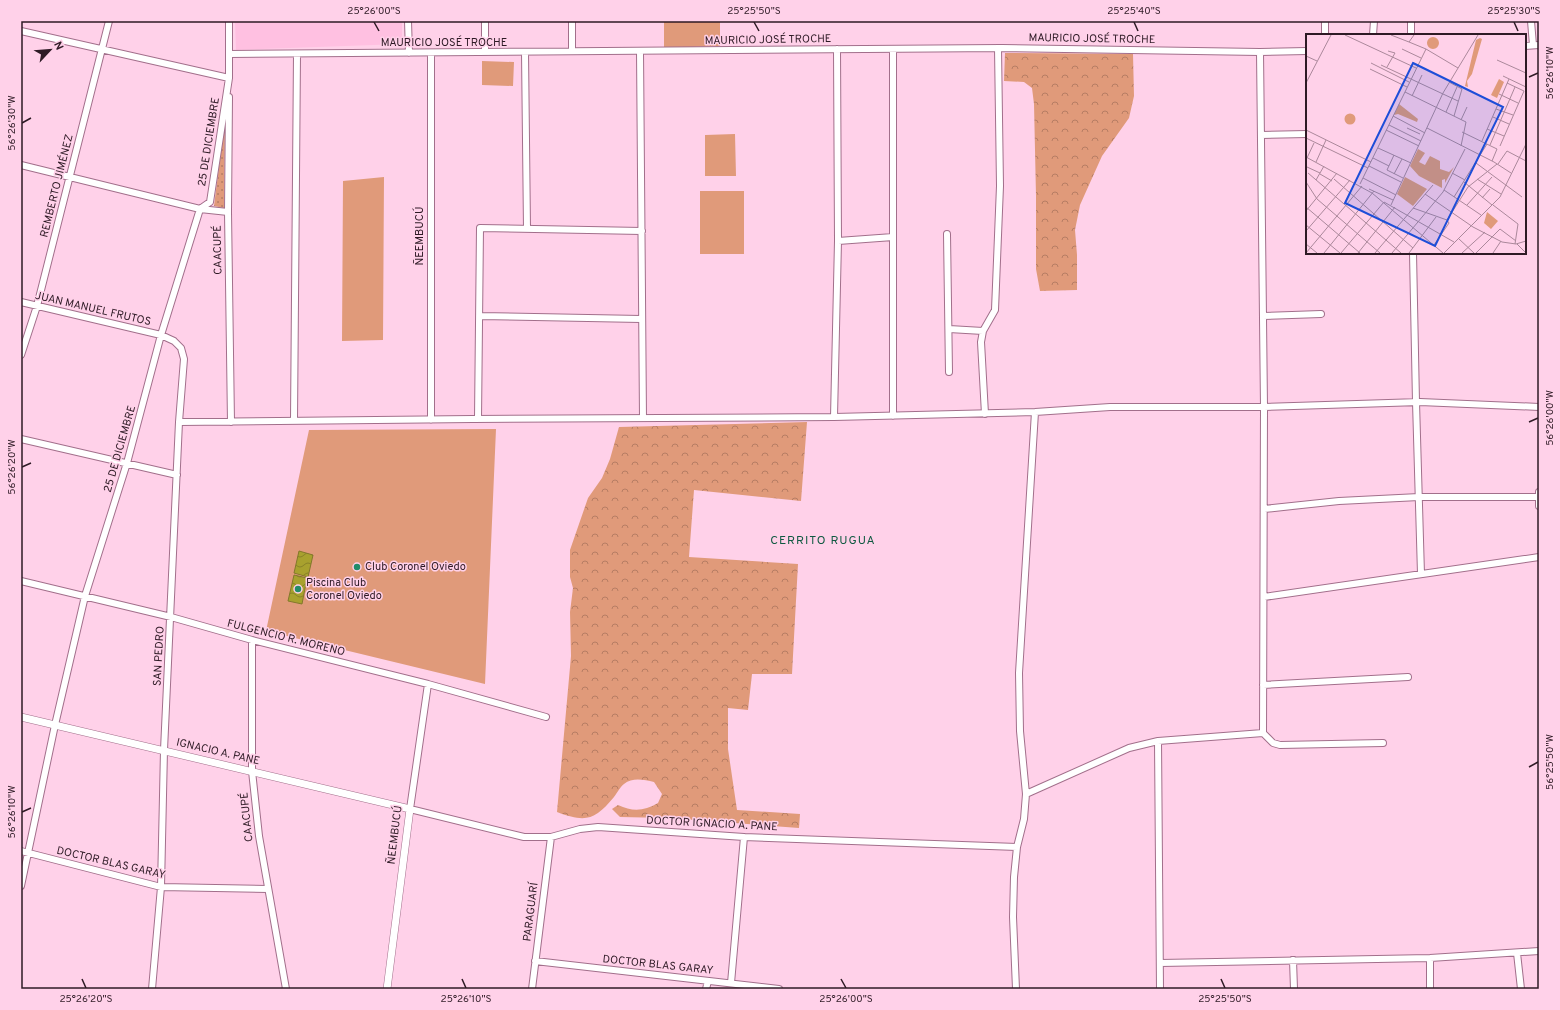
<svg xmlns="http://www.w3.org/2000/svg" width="1560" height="1010" viewBox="0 0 1560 1010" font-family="Overpass,sans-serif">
	<defs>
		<pattern id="forest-crowns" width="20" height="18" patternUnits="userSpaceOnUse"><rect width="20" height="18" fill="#e09a7a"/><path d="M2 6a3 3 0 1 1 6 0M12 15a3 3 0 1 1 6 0" fill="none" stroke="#b67d64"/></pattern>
		<pattern id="park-dots" width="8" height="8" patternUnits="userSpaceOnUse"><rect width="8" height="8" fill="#e09a7a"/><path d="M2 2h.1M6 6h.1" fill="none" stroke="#b67d64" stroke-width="1.8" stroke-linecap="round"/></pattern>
		<pattern id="water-waves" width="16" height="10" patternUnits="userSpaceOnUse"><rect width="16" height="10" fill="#a8a12e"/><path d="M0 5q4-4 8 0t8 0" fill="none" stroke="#898227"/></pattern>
	</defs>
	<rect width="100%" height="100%" fill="#ffd1e9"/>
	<path fill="#ffc0e1" d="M235 21H402V44L236 50Z"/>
	<path fill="#e09a7a" d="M664 21H720V46L664 48Z
		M482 61 514 62 513 86 482 85Z
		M735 134 736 176H705V135Z
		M384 177 383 340 342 341 343 181Z
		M700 191H744V254H700Z
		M496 429 485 684 266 631 309 430Z"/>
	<path fill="url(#forest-crowns)" d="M1005 53 1133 54 1134 96 1129 118 1102 156 1080 205 1075 230 1077 255V290L1040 291 1036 269V196L1034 104 1032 88 1024 82 1004 81Z
		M807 422 801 501 694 490 689 557 798 564 792 674H752L748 710 728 708V749L737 810 800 814 799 828 668 818 620 817 612 809 618 805C633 812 644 811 658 803L662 794 654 782C644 780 633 777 624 784 620 787 617 793 614 797 595 820 586 823 557 812L571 656 570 612 573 588 570 577V550L588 498 602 478 610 459 619 427Z"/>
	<path fill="url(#park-dots)" d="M225 119 224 208 214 206Z"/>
	<path fill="url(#water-waves)" stroke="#83782b" d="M299 551 313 555 308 577 294 573Z
		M294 575 307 578 302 604 288 601Z"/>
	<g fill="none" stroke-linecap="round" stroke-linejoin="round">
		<defs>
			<path id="minor" d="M408 21 409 53
				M572 21V51
				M1325 21V35
				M1411 21V35
				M1531 21 1533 45
				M21 31 229 78
				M1373 35 1374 21
				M1525 46 1539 45
				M640 51 643 418
				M485 52V21
				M525 52 527 229
				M431 53V420
				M229 54 1002 48 1260 52 1307 51
				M229 97 228 212 231 422
				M1261 135 1307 134
				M21 165 200 209 228 212
				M947 234 949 372
				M838 241 893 237
				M1413 253 1416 402 1421 574
				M21 302 161 335 174 341 181 348 184 359 179 422 164 750 161 887 152 989
				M479 316 641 319
				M1263 316 1321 314
				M949 329 983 331
				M21 355 37 306 109 21
				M985 414 981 342 983 331 995 310 1000 186 998 48
				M893 416V49
				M834 417 838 241 837 49
				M478 419 480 228 642 231
				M294 421 297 54
				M179 422 473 419 834 417 1035 412 1110 407H1264L1420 402 1539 407
				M21 439 177 475
				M1539 492V506
				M1264 509 1339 501 1419 497H1539
				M21 581 171 617 252 640 428 684 546 717
				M1264 597 1539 557
				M252 640V771L259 836 286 989
				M428 684 410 809 524 837H551L580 829 598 827 744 837 1017 847
				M1263 685 1408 677
				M1263 733 1273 743 1280 745 1383 743
				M1158 741 1160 989
				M1026 794 1129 748 1158 741 1263 733 1264 407 1260 52
				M21 851 161 887 268 889
				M21 886 55 725 85 596 127 463 161 335 200 209 210 202 229 78V21
				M1517 953 1521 989
				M1430 958V989
				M1293 960 1294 989
				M535 961 779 989
				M1160 963 1430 958 1539 951
				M731 983 744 837
				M532 989 551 837
				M706 989 708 981
				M1016 989 1013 917 1014 877 1017 847 1024 819 1026 794 1020 731 1019 673 1035 412"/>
			<path id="tertiary" d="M21 717 410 809 387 989"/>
		</defs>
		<use href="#minor" stroke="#a26f8b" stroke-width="8"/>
		<use href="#tertiary" stroke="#a26f8b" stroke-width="8"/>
		<use href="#minor" stroke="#fff" stroke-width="6"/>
		<use href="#tertiary" stroke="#fff" stroke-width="7"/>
	</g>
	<path fill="none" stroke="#2e1a25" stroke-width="1.5" d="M374 22 379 31M754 22 759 31M1134 22 1138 31M1514 22 1518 31M1529 77 1538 73M22 123 31 118M1529 422 1538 418M22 467 31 463M1529 767 1538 762M22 812 31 808M82 979 86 988M462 979 466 988M841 979 846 988M1221 979 1225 988"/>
	<g fill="#238c69" stroke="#ffd1e9" stroke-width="1.5">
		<circle cx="357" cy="567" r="4"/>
		<circle cx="298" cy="589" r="4"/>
	</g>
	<g text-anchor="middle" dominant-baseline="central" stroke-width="3" stroke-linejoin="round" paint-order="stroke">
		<g font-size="11" fill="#2e1a25" stroke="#ffd1e9">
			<text transform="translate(1092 39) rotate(1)">MAURICIO JOSÉ TROCHE</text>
			<text transform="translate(768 40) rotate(-1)">MAURICIO JOSÉ TROCHE</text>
			<text x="444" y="43">MAURICIO JOSÉ TROCHE</text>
			<text transform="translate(209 142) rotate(-81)">25 DE DICIEMBRE</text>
			<text transform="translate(57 186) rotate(-76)">REMBERTO JIMÉNEZ</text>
			<text transform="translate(420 236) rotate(-90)">ÑEEMBUCÚ</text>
			<text transform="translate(218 250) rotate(-91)">CAACUPÉ</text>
			<text transform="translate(93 309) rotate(13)">JUAN MANUEL FRUTOS</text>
			<text transform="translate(120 449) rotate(-74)">25 DE DICIEMBRE</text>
			<text transform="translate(286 638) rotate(14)">FULGENCIO R. MORENO</text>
			<text transform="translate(159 656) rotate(-87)">SAN PEDRO</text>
			<text transform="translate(218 752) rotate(13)">IGNACIO A. PANE</text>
			<text transform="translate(247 817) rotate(-96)">CAACUPÉ</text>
			<text transform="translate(712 824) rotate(3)">DOCTOR IGNACIO A. PANE</text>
			<text transform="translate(395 835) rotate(-83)">ÑEEMBUCÚ</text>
			<text transform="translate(111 863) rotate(13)">DOCTOR BLAS GARAY</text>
			<text transform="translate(531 912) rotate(-83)">PARAGUARÍ</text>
			<text transform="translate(658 965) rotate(6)">DOCTOR BLAS GARAY</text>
		</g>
		<g font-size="11" fill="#2e1a25" stroke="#ffd1e9" text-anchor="start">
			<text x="365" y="567">Club Coronel Oviedo</text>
			<text x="306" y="583">Piscina Club<tspan x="306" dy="13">Coronel Oviedo</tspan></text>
		</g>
		<g font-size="12" letter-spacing="1" fill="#0f5941" stroke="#ffd1e9">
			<text x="823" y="541">CERRITO RUGUA</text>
		</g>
	</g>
	<g transform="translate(1306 34)">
		<rect width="220" height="220" fill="#ffd1e9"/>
		<path d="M121 9a6 6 0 1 1 12 0a6 6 0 1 1-12 0ZM38.5 85a5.5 5.5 0 1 1 11 0a5.5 5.5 0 1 1-11 0ZM99 143 121 155 107 172 91 160ZM181 178 192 187 185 195 178 189Z" fill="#e09a7a"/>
		<path d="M174 4 176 5 166 40 161 47 162 53 159 52 170 6ZM193 45 198 48 191 64 185 61ZM93 70 112 85 111 88 92 80 88 81ZM112 115 119 119 113 128 119 131 124 122 134 127V135L143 138 148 133 139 149V145L136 146V154L113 142 104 132Z" fill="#e09a7a"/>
		<path fill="none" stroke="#ab889b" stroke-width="1" d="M39 1 110 34M85 1 103 8M108 1 103 8 120 15 152 34M96 15 115 24M0 22 11 27M191 26 220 39M65 29 103 48M75 31 152 67M81 33 89 19 82 17M64 35 101 53M197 42 220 53M143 48 156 55 148 82M0 49 25 1M99 58 160 88 155 112M193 60 212 69M106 62 116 41M190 75 207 81M140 78 151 53M87 82 119 99M187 83 203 90M155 86 161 73M83 91 115 107M101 94 114 100M121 94 188 128 205 139M181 95 198 102M0 96 65 128M80 96 113 112M156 98 191 115 186 127M0 104 62 134M176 107 203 45M184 111 209 53M194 112 218 57 201 49M72 114 105 129M88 121 81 136 97 144M0 123 66 159 137 219M1 124 8 109M67 124 83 132M10 128 20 106M170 129 216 163M192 130 201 117 220 127M63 132 95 148M1 133 14 139M2 139 95 219M146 139 159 146M14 140 26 147M88 140 96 125M57 144 90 161M28 145 107 214M171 145 195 160M10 146 18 132M0 148 11 165 74 219M158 148 186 171M54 150 120 15M63 155 87 166M138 156 175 181M119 160 167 193 196 208 210 210 220 207M148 163 181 110M176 164 184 155M85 171 137 59 172 1M161 171 186 143M187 171 212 190 209 210M0 173 54 219M107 174 141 186M0 177 31 139M141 186 162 153 191 130M0 191 34 219M0 197 44 146M153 205 168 219M0 210 11 219M211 210 220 219M128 211 143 189 141 186M0 219 56 152M18 219 68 157M35 219 78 168 148 208M52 219 89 173M69 219 127 151M86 219 137 158 159 115M103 219 130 183M138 219 194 163 220 110M156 219 179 198M170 219 194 195 210 207M187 219 195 207"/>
		<path fill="#1d4ed8" fill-opacity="0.15" stroke="#1d4ed8" stroke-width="2" d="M107 29 197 73 129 212 39 169Z"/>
		<rect width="220" height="220" fill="none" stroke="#2e1a25" stroke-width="2"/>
	</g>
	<rect width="1560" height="1010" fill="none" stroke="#ffd1e9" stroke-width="44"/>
	<g transform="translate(50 50) rotate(64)" stroke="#ffd1e9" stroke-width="3" paint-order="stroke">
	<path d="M0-3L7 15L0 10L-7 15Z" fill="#2e1a25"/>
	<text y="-6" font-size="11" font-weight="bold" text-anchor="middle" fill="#2e1a25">N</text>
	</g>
	<rect x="22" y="22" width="1516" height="966" fill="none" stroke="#2e1a25" stroke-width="1.5"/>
	<g font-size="10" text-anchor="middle" fill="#2e1a25">
		<text x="374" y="14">25°26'00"S</text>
		<text x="754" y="14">25°25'50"S</text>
		<text x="1134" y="14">25°25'40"S</text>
		<text x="1514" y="14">25°25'30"S</text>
		<text transform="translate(1549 73) rotate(-90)" y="4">56°26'10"W</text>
		<text transform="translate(11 123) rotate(-90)" y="4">56°26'30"W</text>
		<text transform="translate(1549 418) rotate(-90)" y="4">56°26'00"W</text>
		<text transform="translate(11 467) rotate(-90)" y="4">56°26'20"W</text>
		<text transform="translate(1549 762) rotate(-90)" y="4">56°25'50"W</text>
		<text transform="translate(11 812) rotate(-90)" y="4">56°26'10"W</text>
		<text x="86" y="1002">25°26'20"S</text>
		<text x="466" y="1002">25°26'10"S</text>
		<text x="846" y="1002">25°26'00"S</text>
		<text x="1225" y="1002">25°25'50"S</text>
	</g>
</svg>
